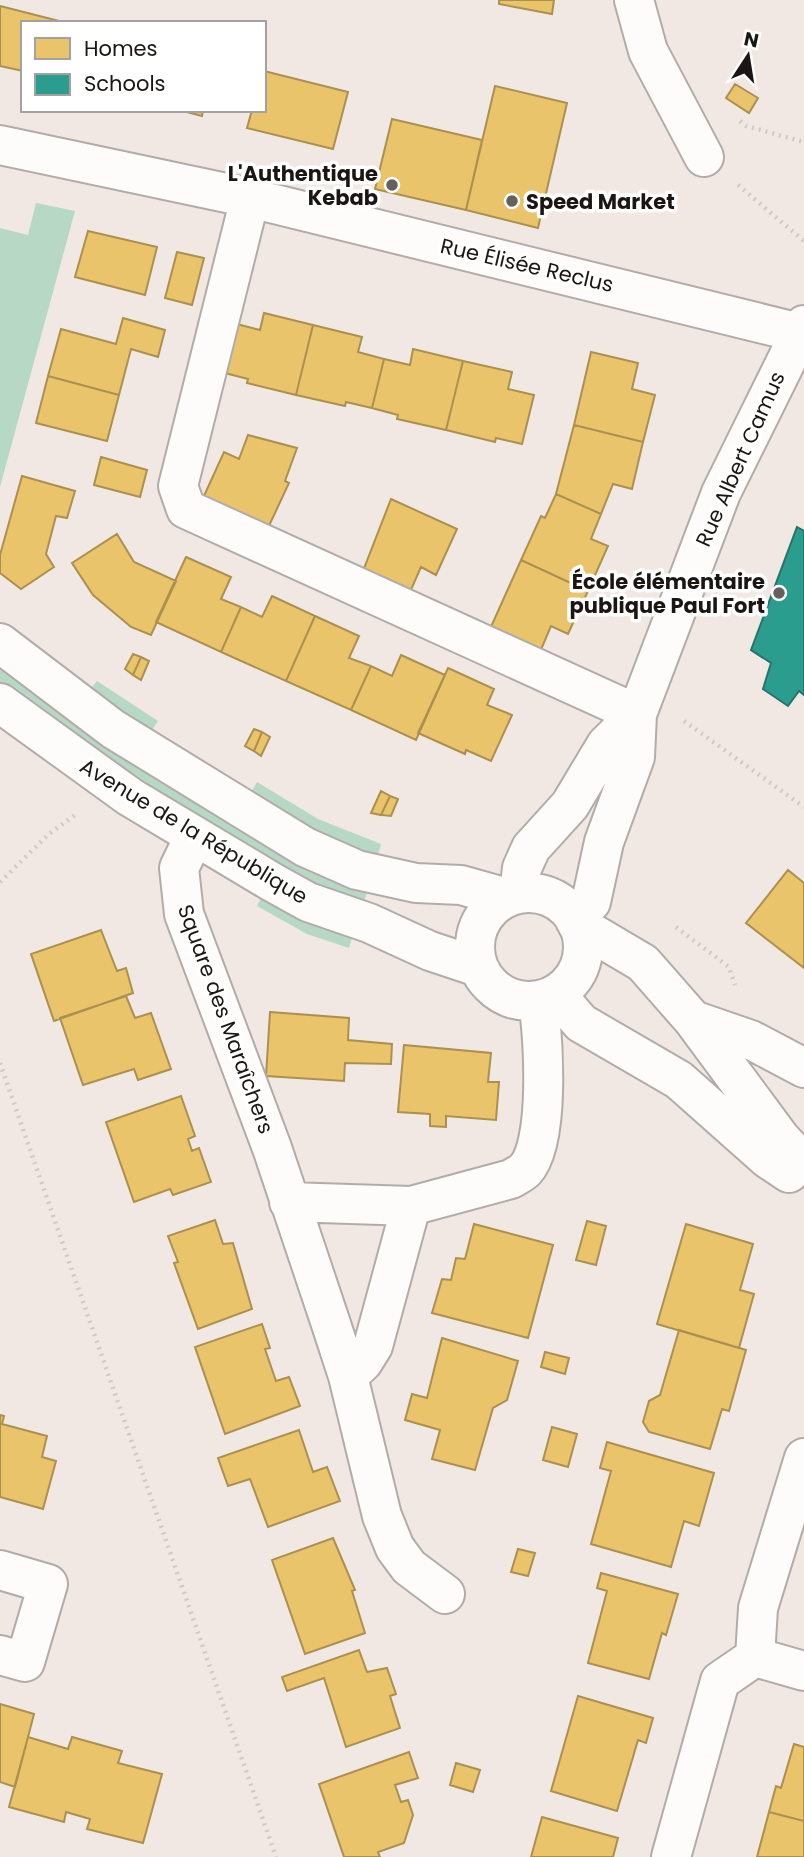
<svg xmlns="http://www.w3.org/2000/svg" width="804" height="1857" viewBox="0 0 804 1857" font-family="Poppins,sans-serif">
	<rect width="100%" height="100%" fill="#f1e8e4"/>
	<path fill="#b7d8c4" d="M36 203 75 211 0 487V228L28 235Z
		M0 659 369 885 363 906 233 845 0 689Z
		M97 681 158 721 148 736 86 695Z
		M257 782 318 819 381 844 377 859 354 852 248 798Z
		M264 892 354 931 349 948 307 934 257 906Z"/>
	<path fill="#e9c46a" stroke="#ab9050" stroke-width="2" d="M499 0H554L552 14 499 4Z
		M0 6 67 23H23V71L0 66Z
		M264 71 348 92 333 149 247 128 252 110H264Z
		M735 84 758 98 749 113 726 98Z
		M495 86 567 103 538 228 466 210Z
		M179 110H203L202 116Z
		M392 119 482 140 466 210 375 189Z
		M88 231 157 247 145 295 75 277Z
		M177 252 204 258 192 305 165 298Z
		M264 313 313 325 296 395 247 383 248 379 221 372 233 323 260 330Z
		M123 318 165 330 158 357 131 349 119 395 48 376 61 329 116 344Z
		M313 325 362 337 358 352 384 359 372 408 346 402 345 406 296 395Z
		M413 349 463 361 446 430 397 419 398 415 372 408 384 359 410 365Z
		M591 352 638 363 632 389 655 395 643 442 574 425Z
		M463 361 512 372 508 389 534 395 522 444 496 438 495 442 446 430Z
		M48 376 119 395 107 441 36 423Z
		M574 425 643 442 632 489 613 484 601 514 556 494Z
		M248 435 297 448 285 481 289 483 268 528 203 498 224 452 239 459Z
		M101 457 147 470 140 497 94 485Z
		M22 476 75 491 67 518 56 516 46 554 54 567 21 589 0 573V555Z
		M556 494 601 514 591 539 608 546 588 591 521 560 541 516 545 518Z
		M391 499 457 529 436 575 421 567 410 592 363 571Z
		M117 534 134 562 176 581 151 635 131 627 93 595 72 563Z
		M186 557 231 577 221 599 241 607 221 652 156 622Z
		M521 560 588 591 568 634 551 626 540 652 490 629Z
		M272 596 315 616 286 681 221 652 241 607 262 617Z
		M315 616 359 636 349 658 371 666 351 710 286 681Z
		M133 654 141 657 133 675 125 669Z
		M401 655 445 675 416 740 351 710 371 666 392 676Z
		M141 657 149 661 141 680 133 675Z
		M448 668 494 689 487 705 512 715 491 761 466 750 465 754 418 733Z
		M254 729 262 732 254 751 245 746Z
		M262 732 270 737 261 756 254 751Z
		M381 791 390 796 381 815 371 813Z
		M390 796 398 799 391 816 381 815Z
		M788 870 804 883V968L746 923Z
		M101 930 117 971 126 968 133 993 54 1021 31 954Z
		M126 996 135 1018 151 1013 171 1069 138 1080 134 1069 83 1085 60 1018Z
		M270 1012 349 1018 348 1040 392 1044 391 1064 345 1063 344 1081 266 1076Z
		M404 1045 491 1053 488 1082H499L496 1120 446 1116V1127L430 1126V1114L398 1112Z
		M181 1096 195 1136 188 1139 192 1151 199 1148 211 1182 173 1195 170 1189 134 1202 106 1122Z
		M215 1220 223 1244 233 1243 252 1309 198 1329 174 1263 178 1262 168 1236Z
		M587 1221 606 1226 596 1265 576 1260Z
		M474 1224 553 1245 528 1338 432 1313 442 1279 451 1280 456 1258 465 1259Z
		M686 1224 753 1244 740 1290 754 1294 739 1348 657 1324Z
		M262 1324 270 1348 265 1349 276 1381 289 1377 300 1406 225 1434 195 1347Z
		M679 1330 746 1350 729 1411 722 1409 710 1449 649 1432 643 1422 649 1401 660 1395Z
		M442 1338 518 1361 507 1400 493 1408 475 1470 432 1459 440 1430 405 1420 412 1394 427 1398Z
		M545 1352 569 1358 565 1374 541 1367Z
		M0 1415 4 1416 2 1424 47 1436 42 1457 56 1461 43 1509 0 1497Z
		M552 1427 577 1434 568 1467 543 1460Z
		M299 1430 313 1472 327 1467 340 1501 268 1527 250 1479 228 1486 218 1458Z
		M607 1442 714 1473 699 1526 684 1521 671 1567 591 1544 611 1471 600 1468Z
		M333 1538 355 1590 352 1591 365 1633 305 1654 272 1560Z
		M518 1549 535 1553 528 1576 511 1572Z
		M601 1573 678 1594 666 1635 662 1633 649 1679 588 1663 607 1591 597 1588Z
		M359 1650 367 1672 387 1668 396 1694 390 1696 400 1728 346 1747 324 1678 287 1691 282 1677Z
		M578 1696 653 1718 646 1743 638 1740 617 1811 551 1791Z
		M0 1704 34 1714 15 1787 0 1782Z
		M28 1737 68 1749 72 1737 122 1751 118 1763 162 1774 143 1843 87 1829 90 1819 66 1812 64 1822 9 1807Z
		M794 1744 804 1747V1821L769 1812 776 1786 781 1788Z
		M409 1752 418 1778 395 1785 401 1802 408 1800 413 1815 404 1843 378 1852 380 1857H344L319 1784Z
		M456 1763 480 1770 473 1792 450 1785Z
		M769 1812 804 1821V1857H757Z
		M542 1817 618 1838 613 1857H531Z"/>
	<path fill="#2a9d8f" stroke="#26746a" stroke-width="2" d="M797 527 804 531V695L799 691 788 706 763 689 771 663 751 650Z"/>
	<g fill="none" stroke-linecap="round" stroke-linejoin="round">
		<defs>
			<path id="minor" d="M634 0 648 51 704 157
				M0 145 250 198 804 334
				M250 198 178 486 186 509 637 714
				M0 643 113 729 305 847 357 870 416 883 461 885 507 898
				M0 703 130 797 272 882 308 902 369 923 430 951 478 967
				M194 837 179 868 184 914 272 1148 331 1324 348 1376 382 1516 395 1548 409 1567 445 1594
				M475 947a54 54 0 1 1 108 0a54 54 0 1 1-108 0Z
				M519 894 522 868 531 848 570 805 606 745 637 714
				M575 920 591 902 604 842 635 757 637 714 721 493 804 325
				M577 924 643 963 693 1020 781 1139 804 1163
				M556 994 581 1023 679 1080 768 1159 789 1173
				M693 1020 751 1040 804 1068
				M289 1202 411 1206 511 1179C516 1176 522 1173 525 1170 551 1143 543 1036 538 1000
				M348 1376 363 1362 373 1346 411 1206
				M0 1570 48 1584 25 1662 0 1655
				M755 1657 758 1608 804 1458
				M671 1857 720 1681 755 1657 804 1671"/>
		</defs>
		<use href="#minor" stroke="#b2aca8" stroke-width="42"/>
		<path stroke="#cecac8" stroke-width="4.5" stroke-dasharray="2 5" stroke-linecap="butt" d="M740 121 746 126 804 142
			M738 185 804 241
			M684 721 804 807
			M0 882 49 834 75 815
			M676 927 729 967 735 985
			M0 1063 276 1857"/>
		<use href="#minor" stroke="#fdfcfb" stroke-width="38"/>
	</g>
	<g fill="#66605c" stroke="#fff" stroke-width="2.5">
		<circle cx="392" cy="185" r="7"/>
		<circle cx="512" cy="201" r="7"/>
		<circle cx="779" cy="593" r="7"/>
	</g>
	<g text-anchor="middle" dominant-baseline="central" stroke-width="7" stroke-linejoin="round" paint-order="stroke">
		<g font-size="21" font-weight="bold" fill="#1b1613" stroke="#fff" text-anchor="end">
			<text x="378" y="173">L'Authentique<tspan x="378" dy="24">Kebab</tspan></text>
			<text x="526" y="201" text-anchor="start">Speed Market</text>
			<text x="765" y="581">École élémentaire<tspan x="765" dy="24">publique Paul Fort</tspan></text>
		</g>
		<g font-size="21" fill="#1b1613" stroke="#fff">
			<text transform="translate(527 265) rotate(13)">Rue Élisée Reclus</text>
			<text transform="translate(740 459) rotate(-66)">Rue Albert Camus</text>
			<text transform="translate(194 831) rotate(31)">Avenue de la République</text>
			<text transform="translate(226 1019) rotate(70)">Square des Maraîchers</text>
		</g>
	</g>
	<rect x="21" y="21" width="245" height="91" fill="#ffffff" stroke="#a4a2a1" stroke-width="2"/>
	<rect x="35" y="38" width="35" height="21" fill="#e9c46a" stroke="#a4a2a1" stroke-width="2"/>
	<text x="84" y="56" font-size="21" fill="#1b1613">Homes</text>
	<rect x="35" y="74" width="35" height="21" fill="#2a9d8f" stroke="#a4a2a1" stroke-width="2"/>
	<text x="84" y="91" font-size="21" fill="#1b1613">Schools</text>
	<g transform="translate(748 56) rotate(12)" stroke="#ffffff" stroke-width="5" paint-order="stroke">
	<path d="M0-5L12 26L0 18L-12 26Z" fill="#1b1613"/>
	<text y="-10" font-size="19" font-weight="bold" text-anchor="middle" fill="#1b1613">N</text>
	</g>
</svg>
